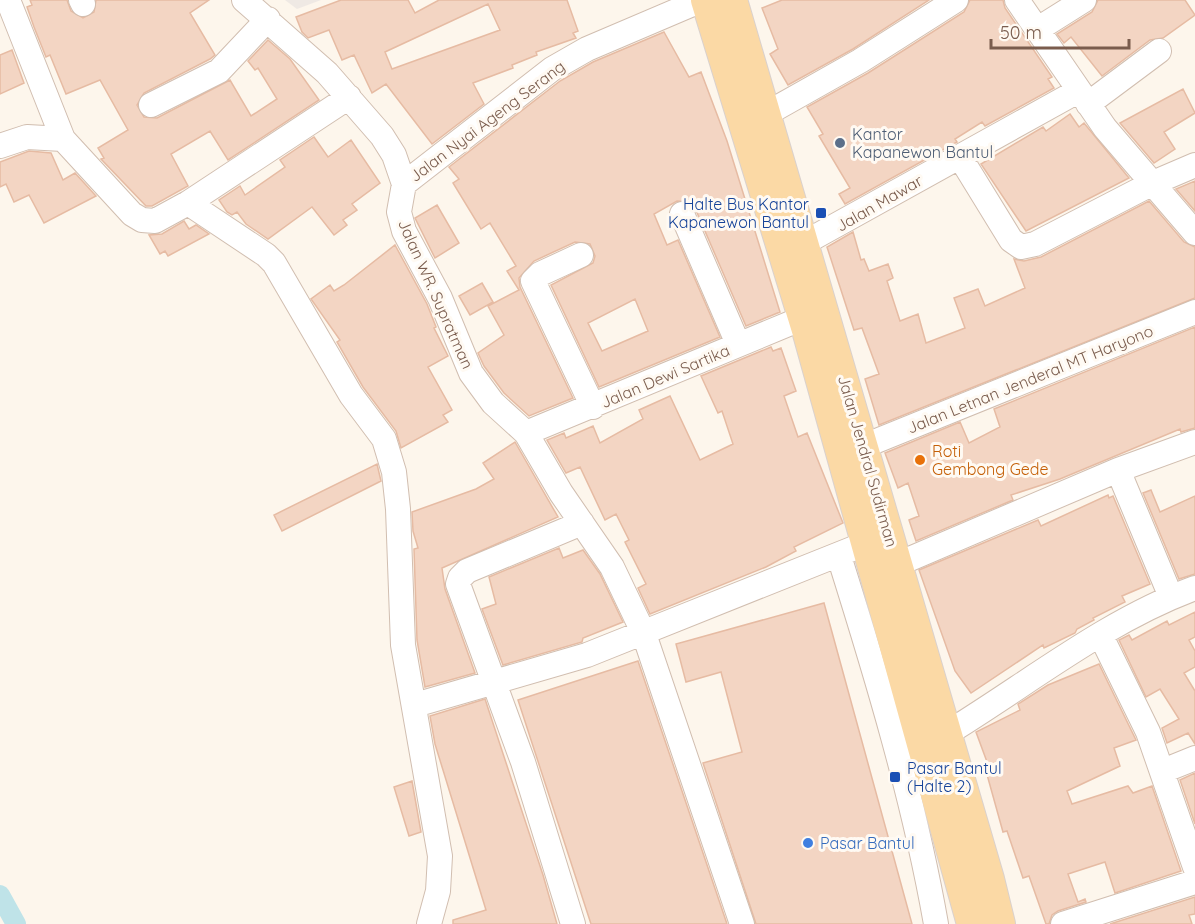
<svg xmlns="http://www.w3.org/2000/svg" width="1195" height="924" viewBox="0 0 1195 924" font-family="Quicksand,sans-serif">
	<rect width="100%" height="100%" fill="#fdf6ec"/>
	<path fill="#efe9e4" d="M285 0H321L297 9Z"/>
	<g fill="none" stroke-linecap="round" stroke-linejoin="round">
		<path stroke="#bfe3e8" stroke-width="20" d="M0 895 16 924"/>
	</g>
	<path fill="#f3d5c3" stroke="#e6bba3" stroke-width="1.5" fill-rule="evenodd" d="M30 0H67L71 11 83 18 94 12 96 0H209L190 13 215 55 210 59 144 93 137 105 144 117 157 118 230 80 251 116 277 99 258 68 255 70 248 61 268 40 290 59 319 100 228 160 210 131 171 154 188 186 152 206H146L101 159 104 158 98 148 128 130 100 80 66 94 50 55 46 57 34 27 27 7 32 5Z
		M341 0H408L415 13 439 0H567L578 31 573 33 576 38 536 52 537 55 512 65 513 68 473 83 484 104 432 144 386 84 372 93 354 55 342 60 329 30 308 38 302 32 296 17ZM488 4 500 30 392 69 385 52Z
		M782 0H929L853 49 788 85 770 54 778 49 762 8Z
		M970 0H1003L1005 8 1052 77 1048 79 1054 88 985 126 982 122 955 139 957 142 845 204 839 194 850 188 819 136 823 134 807 107 868 73 964 12Z
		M1098 0H1185L1195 15 1163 38 1150 40 1102 76 1071 37 1064 43 1057 34 1092 12Z
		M664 32 689 77 701 72 727 141 780 312 746 326 695 208 690 202 677 201 654 214 667 245 678 240 720 337 599 387 551 285 593 263 595 256 590 244 575 242 534 261 519 278 520 287 573 398 529 416 504 393 484 366 478 353 504 335 488 306 519 290 507 271 516 266 490 223 481 229 453 183 459 179 449 167 560 81 593 62ZM635 299 648 331 602 351 588 323Z
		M12 50 24 83 0 94V55Z
		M1183 89 1195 113 1164 132 1175 149 1154 163 1120 123Z
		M1070 114 1079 127 1084 123 1129 178 1026 231 981 164 1043 127 1046 131Z
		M314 137 328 157 351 140 380 183 352 204 357 210 343 220 347 225 334 235 312 207 268 239 246 224 237 212 232 215 227 212 219 200 240 186 245 195 285 167 280 160Z
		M29 151 51 153 63 180 75 173 96 196 44 223 29 195 14 202 6 184 0 187V162Z
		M1195 181V211L1176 189Z
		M1149 201 1184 242 1195 247V298L879 425 865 379 879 374 862 328 854 330 827 247 853 232 861 260 864 259 869 271 888 264 893 278 887 281 900 321 918 314 926 343 965 328 954 298 978 289 985 306 1025 288 1014 259 1024 261 1041 257Z
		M437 205 459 243 435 258 415 218Z
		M184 221 189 229 196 225 209 234 168 256 165 251 160 254 149 235 162 234Z
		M395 245 427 304 436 327 434 328 448 356 428 367 452 410 443 415 448 422 401 448 396 431 363 387 337 342 340 340 311 299 330 285 334 291 344 285Z
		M482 283 493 302 470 315 459 296Z
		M1195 327V428L1181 432 1180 429 1060 479 1011 495 1013 500 916 541 909 520 919 516 908 483 898 488 885 453 960 422 969 443 1000 427 994 409Z
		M771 347 773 351 781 348 796 391 784 396 798 437 807 433 843 523 794 547 796 551 766 567 650 614 638 588 646 584 625 542 629 540 616 514 605 520 580 467 566 473 547 440 564 433 566 438 593 426 600 443 643 419 639 410 670 396 700 460 733 444 722 411 718 413 701 376Z
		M515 442 558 517 442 568 445 589 475 673 425 687 417 640 414 549 418 548 413 531 412 512 476 489 494 479 483 463Z
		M377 464 381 481 282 531 274 515Z
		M1151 490 1160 512 1195 496V574L1179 579 1143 493Z
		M1108 495 1109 498 1113 496 1150 584 1122 596 1125 602 1093 618 1094 620 1077 629 1075 633 1044 648 1043 645 971 693 955 671 919 570 1038 520 1041 526Z
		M559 548 563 558 583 550 600 574 623 622 583 638 582 642 503 665 482 609 496 604 489 577Z
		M824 603 912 924H756L703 763 742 752 721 672 686 682 676 644Z
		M1195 612V637L1189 640 1195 651V667L1184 673 1195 691V744L1188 733 1167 743 1162 728 1179 719 1160 689 1146 697 1119 640 1129 635 1132 640 1167 621 1169 625Z
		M638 661 727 924H591L518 700Z
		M1099 664 1136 740 1114 748 1120 766 1067 791 1072 804 1128 786 1133 793 1152 786 1181 871 1115 893 1105 862 1068 874 1078 902 1085 899 1086 902 1058 911 1052 915 1049 924H1046L1029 876 1023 878 1007 831 1003 832 986 771 990 770 976 732 1020 710 1018 704 1048 685Z
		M485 699 543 875 557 924H453V920L486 910 435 744 430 716Z
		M1195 773V824L1180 780Z
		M412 781 421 832 409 836 394 787Z
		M1195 897V914L1189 915 1192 924H1110Z"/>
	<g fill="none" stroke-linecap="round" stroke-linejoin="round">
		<defs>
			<path id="minor" d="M8 0 63 139
				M81 0 83 4
				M244 0 327 73 382 136 394 155 404 184 399 212 404 231 440 298 471 373 493 403 526 433 561 493 612 567 644 634 742 924
				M1017 0 1105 128 1195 233
				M1038 29 1084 0
				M1088 104 1159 51
				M151 105 219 71 268 19
				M766 114 860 61 956 0
				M0 146 27 137 63 139 132 214 142 220 155 221 188 203 349 97
				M960 157 1011 240 1021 247 1035 244 1153 183 1195 165
				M404 184 552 69 587 49 702 0
				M188 203 266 255 274 263 351 395 384 439 394 472 398 509 403 645 440 856 438 891 429 924
				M682 214 738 344
				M804 243 1078 91
				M581 255 540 274 533 281 593 407
				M526 433 803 318
				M864 446 1195 312
				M1118 470 1171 597
				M839 556C877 677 914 799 936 924
				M898 564 1118 470 1195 442
				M1101 636 1148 732 1195 867
				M415 705 587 655 867 543
				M931 743C1018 692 1100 623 1195 588
				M1163 771 1195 758
				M573 924 523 762 458 584 460 578 467 571 582 523
				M1063 924 1195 882"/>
			<path id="major" d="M706 0 807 330 972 924
				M732 0 989 879 1000 924"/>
		</defs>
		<use href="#minor" stroke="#d1beb0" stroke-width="26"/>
		<use href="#major" stroke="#dad1cd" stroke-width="32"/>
		<use href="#minor" stroke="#fff" stroke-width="24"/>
		<use href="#major" stroke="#fbd9a5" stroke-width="30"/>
	</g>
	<circle fill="#5c6f8a" stroke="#fffaf3" stroke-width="2" cx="840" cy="143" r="6"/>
	<g fill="#1a4fb4" stroke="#fffaf3" stroke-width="2">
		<rect x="815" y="207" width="12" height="12" rx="3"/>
		<rect x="889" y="771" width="12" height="12" rx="3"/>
	</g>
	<circle fill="#e8710a" stroke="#fffaf3" stroke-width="2" cx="920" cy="460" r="6"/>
	<circle fill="#3f7fe0" stroke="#fffaf3" stroke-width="2" cx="808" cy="843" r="6"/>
	<g text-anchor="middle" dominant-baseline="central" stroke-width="6" stroke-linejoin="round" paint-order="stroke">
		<g font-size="16" fill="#7a5c4d" stroke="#fffaf3">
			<text transform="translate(487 121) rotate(-37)">Jalan Nyai Ageng Serang</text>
			<text transform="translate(879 203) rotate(-30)">Jalan Mawar</text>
			<text transform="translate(436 294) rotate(66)">Jalan WR. Supratman</text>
			<text transform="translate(665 376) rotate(-23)">Jalan Dewi Sartika</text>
			<text transform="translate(1030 379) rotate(-22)">Jalan Letnan Jenderal MT Haryono</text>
			<text transform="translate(868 461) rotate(74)">Jalan Jendral Sudirman</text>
		</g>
		<g font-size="16" fill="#4e5e75" stroke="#fffaf3" text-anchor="start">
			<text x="852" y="134">Kantor<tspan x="852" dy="18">Kapanewon Bantul</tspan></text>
		</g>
		<g font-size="16" fill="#164399" stroke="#fffaf3" text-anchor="end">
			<text x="809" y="204">Halte Bus Kantor<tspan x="809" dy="18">Kapanewon Bantul</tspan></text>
			<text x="907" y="768" text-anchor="start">Pasar Bantul<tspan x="907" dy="18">(Halte 2)</tspan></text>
		</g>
		<g font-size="16" fill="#c56008" stroke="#fffaf3" text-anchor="start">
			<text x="932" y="451">Roti<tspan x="932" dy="18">Gembong Gede</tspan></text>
		</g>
		<g font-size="16" fill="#366cbe" stroke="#fffaf3" text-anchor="start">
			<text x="820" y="843">Pasar Bantul</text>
		</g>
	</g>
	<path d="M991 39v9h138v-9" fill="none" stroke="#7a5c4d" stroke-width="3"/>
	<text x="1000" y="39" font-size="18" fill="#7a5c4d" stroke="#fffaf3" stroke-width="4.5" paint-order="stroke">50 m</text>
</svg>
